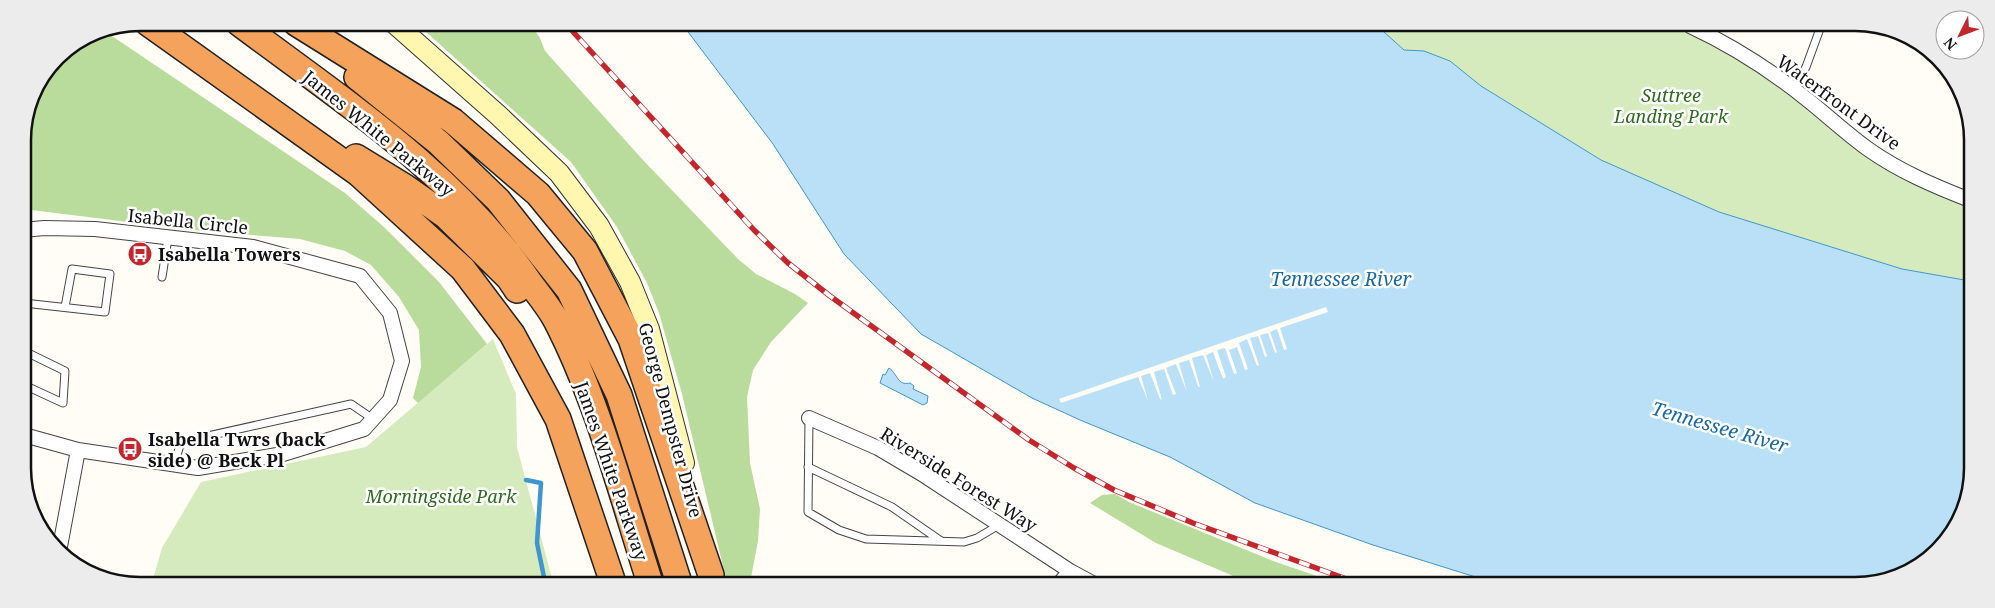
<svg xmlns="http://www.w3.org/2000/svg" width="1995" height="608" viewBox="0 0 1995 608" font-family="'Noto Serif',serif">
	<rect width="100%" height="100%" fill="#fffdf5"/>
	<path fill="#d5ebbd" d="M1381 25 1690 26 1721 43 1867 149 1970 200V281L1902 269 1719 212 1601 160 1481 86 1450 61 1424 51 1404 50 1384 32Z
		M493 339 516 394 517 447 553 582H152L162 548 201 482 366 447Z"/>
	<path fill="#b9dc9c" d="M416 23H530L540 38 545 51 642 159 738 259 756 274 795 294 808 303 771 342 753 370 747 397 750 463 760 509 758 541 750 583H727L682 394 659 313 647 283 617 227 571 162Z
		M103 30 345 193 385 228 439 282 487 344 418 403 413 398 421 367 419 330 399 297 371 265 345 251 300 239 193 230 23 209V133L32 95 57 57 96 31Z
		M1115 494 1129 502 1273 561 1340 584H1246L1231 575 1156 543 1090 503 1102 495Z"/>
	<path fill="#b9e0f7" stroke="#3f96cf" d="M682 24 1380 25 1384 32 1404 50 1424 51 1450 61 1481 86 1601 160 1719 212 1902 269 1970 281 1969 498 1953 533 1927 561 1862 585 1498 584 1373 545 1255 503 1170 457 1080 420 1032 398 921 334 844 254 773 144Z
		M889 368C898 374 897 386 910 383L914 386 913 389 928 396 927 403 923 405 880 383 883 374 885 375Z"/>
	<path fill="#fffdf5" d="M1326 307 1328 312 1280 328 1287 349 1284 350 1277 329 1270 332 1277 352 1275 353 1268 333 1260 335 1267 356 1265 357 1258 336 1250 338 1259 365 1257 366 1247 339 1239 343 1248 369 1245 370 1237 347 1229 350 1237 373 1234 374 1225 348 1217 350 1226 377 1223 379 1213 352 1206 355 1214 382 1203 355 1192 358 1200 387 1198 386 1189 360 1179 363 1187 392 1176 364 1166 368 1176 394 1173 395 1164 369 1154 372 1162 400 1160 399 1150 373 1141 376 1148 401 1138 377 1061 403 1059 399Z"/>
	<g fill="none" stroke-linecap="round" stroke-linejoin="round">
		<path stroke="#3f96cf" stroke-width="4.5" d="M526 480 541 483 537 543 545 582"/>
		<defs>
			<path id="service" d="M1794 89 1806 67 1821 26
				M162 277 168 238
				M24 303 105 312 110 274 72 269 65 307
				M24 351 65 371 63 403 24 385
				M809 418 808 512 839 530 866 539 964 542 977 538 999 525
				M174 465 181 442 351 404 373 419
				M808 467 892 507 941 541"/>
			<path id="minor" d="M1690 26C1731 45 1773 72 1809 101 1829 117 1847 134 1868 149 1899 171 1934 186 1970 200
				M23 230 44 228 95 229 253 247 360 276 390 313 402 361 390 400 364 429 283 454 198 468 78 450 24 435
				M809 418 878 448 922 474 1070 571 1059 584
				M59 552 78 450
				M1070 571 1094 584"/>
			<path id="secondary" d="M394 23 498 115 559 173 599 226 630 282 649 329 684 463"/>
			<path id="motorway" d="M148 23 358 173 463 269 512 334 558 419 613 583
				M239 23C343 101 456 174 530 283 539 295 549 307 556 320 598 401 622 496 650 583
				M296 23 453 121 538 194 585 251 631 339 711 575
				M357 77 438 142 498 200 569 290 619 395 679 583
				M356 157 405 187 446 216 509 278 517 290"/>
		</defs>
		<use href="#service" stroke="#444" stroke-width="9"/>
		<use href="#minor" stroke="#444" stroke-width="16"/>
		<use href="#secondary" stroke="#333" stroke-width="22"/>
		<use href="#motorway" stroke="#222" stroke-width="28"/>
		<use href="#service" stroke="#fff" stroke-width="7"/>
		<use href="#minor" stroke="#fff" stroke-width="14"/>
		<use href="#secondary" stroke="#fff6b0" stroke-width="20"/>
		<use href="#motorway" stroke="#f5a25d" stroke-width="25"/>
		<defs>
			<path id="rail" d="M565 23 754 230 788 263 830 296 1029 440 1074 468 1114 490 1193 523 1360 584"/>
		</defs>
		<use href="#rail" stroke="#c4262e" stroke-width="5.5"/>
		<use href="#rail" stroke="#fff" stroke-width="4" stroke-dasharray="11" stroke-linecap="butt"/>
	</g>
	<defs>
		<symbol id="bus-disc" viewBox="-11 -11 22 22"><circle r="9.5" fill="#c4262e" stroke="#fff"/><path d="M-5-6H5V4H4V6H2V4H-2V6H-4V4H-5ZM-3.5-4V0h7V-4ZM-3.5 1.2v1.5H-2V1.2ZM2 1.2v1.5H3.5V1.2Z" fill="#fff"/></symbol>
	</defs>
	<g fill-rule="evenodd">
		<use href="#bus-disc" x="126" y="240" width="28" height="28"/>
		<use href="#bus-disc" x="116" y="435" width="28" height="28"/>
	</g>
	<g text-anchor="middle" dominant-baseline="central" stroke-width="5" stroke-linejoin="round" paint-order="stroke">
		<g font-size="18" font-style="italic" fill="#2f6b1f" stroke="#fff">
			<text x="1671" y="95">Suttree<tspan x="1671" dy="21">Landing Park</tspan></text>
			<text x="441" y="496">Morningside Park</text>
		</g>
		<g font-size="18" fill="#111" stroke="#fff">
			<text transform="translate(1839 102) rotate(36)">Waterfront Drive</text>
			<text transform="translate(379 133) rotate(39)">James White Parkway</text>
			<text transform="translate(188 221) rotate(6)">Isabella Circle</text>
			<text transform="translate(671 420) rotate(75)">George Dempster Drive</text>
			<text transform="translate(612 471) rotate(71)">James White Parkway</text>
			<text transform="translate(959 479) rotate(32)">Riverside Forest Way</text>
		</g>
		<g font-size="18" font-weight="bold" fill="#111" stroke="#fff" text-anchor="start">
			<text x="158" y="254">Isabella Towers</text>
			<text x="148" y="439">Isabella Twrs (back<tspan x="148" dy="21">side) @ Beck Pl</tspan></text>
		</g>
		<g font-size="19" font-style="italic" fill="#1768a6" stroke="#fff">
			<text x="1341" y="279">Tennessee River</text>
			<text transform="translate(1720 427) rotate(16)">Tennessee River</text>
		</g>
	</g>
	<path d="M0 0H1995V608H0ZM140 31H1855A109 109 0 0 1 1964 140V468A109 109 0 0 1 1855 577H140A109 109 0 0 1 31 468V140A109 109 0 0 1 140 31Z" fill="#ececec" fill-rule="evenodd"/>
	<path fill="none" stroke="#111" stroke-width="2.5" d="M140 31H1855A109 109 0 0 1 1964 140V468A109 109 0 0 1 1855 577H140A109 109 0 0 1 31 468V140A109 109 0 0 1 140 31Z"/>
	<g transform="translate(1960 35) rotate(228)"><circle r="24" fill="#ffffff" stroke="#a0a0a0"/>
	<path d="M0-4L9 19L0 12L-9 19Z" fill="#c4262e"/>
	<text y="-8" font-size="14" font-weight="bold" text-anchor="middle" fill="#111111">N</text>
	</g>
</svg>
